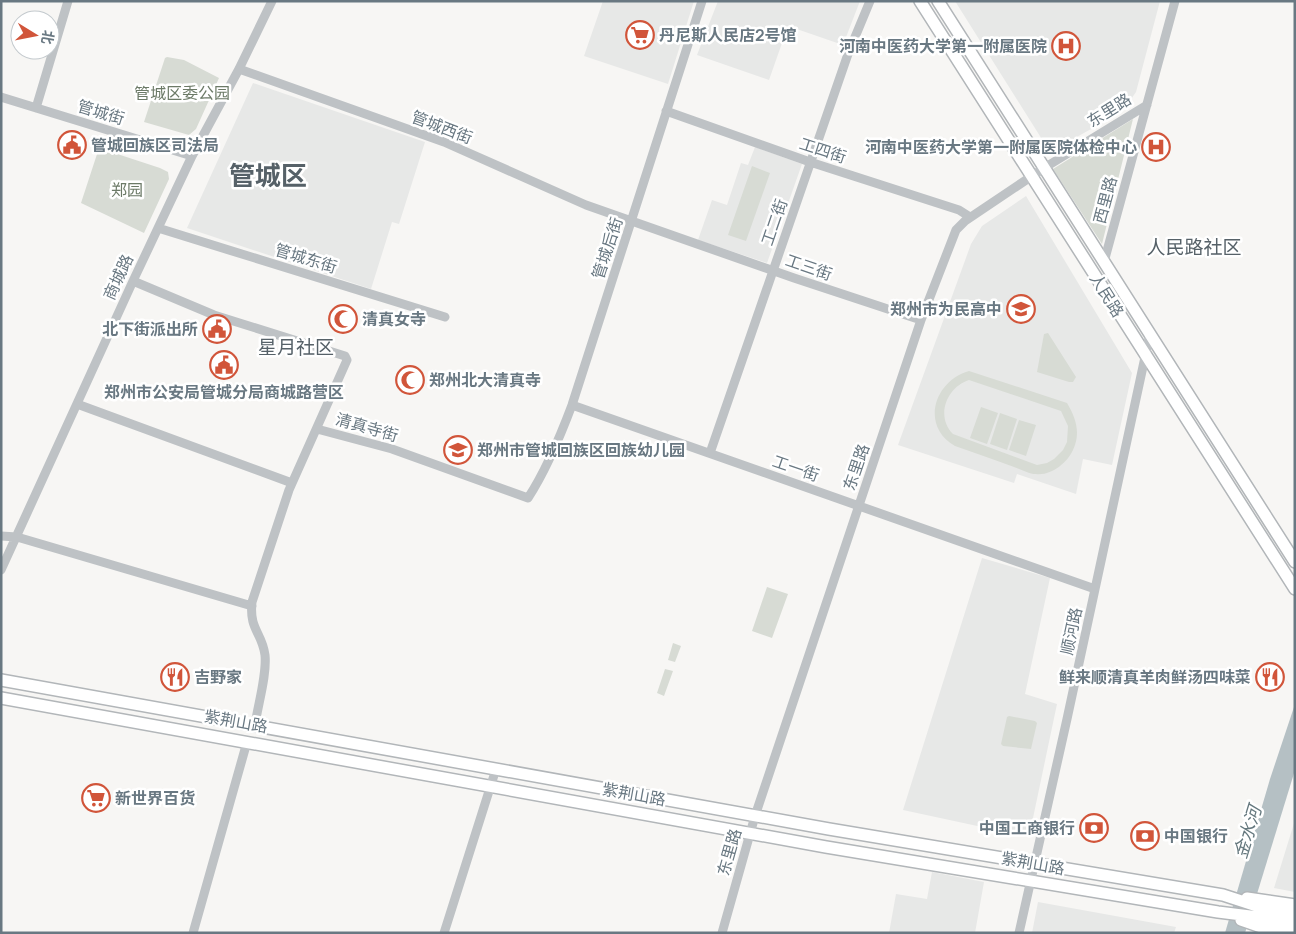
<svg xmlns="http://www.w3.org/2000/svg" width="1296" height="934" viewBox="0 0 1296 934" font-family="Manrope,'Noto Sans SC',sans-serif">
	<rect width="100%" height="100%" fill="#f7f6f4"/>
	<path fill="#e7e8e7" d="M603 1H694L668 84 584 56Z
		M718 1H860L843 45 788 26 769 80 697 55Z
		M955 1H1160L1136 92 1127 105 1116 115 1050 152Z
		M253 83 425 142 399 224 392 222 371 289 187 228Z
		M755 147 802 164 767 263 698 240 712 200 727 205 741 163 748 165Z
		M1026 196 1132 373 1112 465 1083 459 1076 494 1017 474 1014 483 898 445 971 244 982 226Z
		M982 558 1050 578 1025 694 1057 704 1029 837 903 810Z
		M1295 820V892L1274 888Z
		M932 872 984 882 975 933H889L896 894 927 899Z
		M1038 902 1176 927 1174 933H1032Z"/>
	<path fill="#d7dbd4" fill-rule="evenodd" d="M167 57 184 60 219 78 196 129 189 135 144 122 165 58Z
		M1133 119 1102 244 1053 169Z
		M99 148 160 168 168 172 169 179 144 233 81 203Z
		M752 166 770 173 746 241 728 235Z
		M1048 333 1076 377 1073 382H1069L1037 372 1044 334Z
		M969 371 1067 403C1076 418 1081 433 1073 450 1067 463 1051 476 1036 474 1029 474 1021 469 1014 467 995 460 975 453 955 446 920 426 934 381 969 371ZM969 380 1061 411 1068 426 1067 442 1063 450 1054 459 1047 463 1037 465 953 434C935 416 947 387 969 380Z
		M981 407 998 413 987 444 970 438Z
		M1000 413 1017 419 1007 450 990 444Z
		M1019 420 1036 425 1026 456 1009 450Z
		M767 587 788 594 772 638 752 631Z
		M673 643 681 646 675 662 668 660Z
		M665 669 673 671 664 696 657 693Z
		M1009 716 1035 721 1037 723 1031 749 1003 746 1001 744 1007 717Z"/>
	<path fill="#b5c0c4" d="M1295 704V770L1245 933H1225L1270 779Z"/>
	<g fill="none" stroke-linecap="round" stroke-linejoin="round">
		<defs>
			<path id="major" d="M920 1 1295 589
				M938 1 1295 562
				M1 680 829 829 1223 895 1266 909 1295 914
				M1 698 826 847 1218 912 1266 918 1295 923
				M1247 898 1295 905
				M1241 920 1264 928 1292 933"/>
		</defs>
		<use href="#major" stroke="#b2b6b9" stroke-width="14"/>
		<path stroke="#bec2c5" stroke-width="9" d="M239 69 444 142 586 205 794 278 921 320
			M1 97 192 156
			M36 108 68 1
			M666 111 810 162 959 210 970 217
			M158 228 445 317
			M1104 262 1175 1
			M133 281 214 315 345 356 347 360 289 490 252 602C249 630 262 632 265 655 267 675 258 704 255 725
			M77 404 292 483
			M572 405 1095 589
			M317 429 392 449 528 498C547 469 560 437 572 405L702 1
			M710 453 848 54 870 1
			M1 536 17 537 252 606
			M1 570 133 281 192 156 239 69 272 1
			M193 933 247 742
			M444 933 496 769
			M722 933 755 816 921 320 956 230 965 221 1044 168 1147 105
			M1019 933 1067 719 1150 334"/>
		<use href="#major" stroke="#fff" stroke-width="11"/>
	</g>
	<defs>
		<symbol id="supermarket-ring" viewBox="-11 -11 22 22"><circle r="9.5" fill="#fff" stroke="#d1553a" stroke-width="1.5"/><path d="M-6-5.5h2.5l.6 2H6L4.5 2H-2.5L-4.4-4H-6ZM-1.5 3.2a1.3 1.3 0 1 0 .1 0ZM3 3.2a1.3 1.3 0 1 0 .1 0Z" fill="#d1553a"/></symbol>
		<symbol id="hospital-ring" viewBox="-11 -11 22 22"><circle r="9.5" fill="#fff" stroke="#d1553a" stroke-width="1.5"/><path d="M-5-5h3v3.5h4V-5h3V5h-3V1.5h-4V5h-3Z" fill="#d1553a"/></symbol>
		<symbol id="civic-ring" viewBox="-11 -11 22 22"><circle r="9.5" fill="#fff" stroke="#d1553a" stroke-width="1.5"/><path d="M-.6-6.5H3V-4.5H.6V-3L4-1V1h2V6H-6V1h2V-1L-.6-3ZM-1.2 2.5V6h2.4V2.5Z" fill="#d1553a"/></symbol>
		<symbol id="school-ring" viewBox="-11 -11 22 22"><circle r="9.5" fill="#fff" stroke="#d1553a" stroke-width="1.5"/><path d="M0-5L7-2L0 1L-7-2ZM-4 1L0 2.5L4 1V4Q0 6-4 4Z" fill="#d1553a"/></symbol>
		<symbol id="mosque-ring" viewBox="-11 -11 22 22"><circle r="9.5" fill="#fff" stroke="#d1553a" stroke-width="1.5"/><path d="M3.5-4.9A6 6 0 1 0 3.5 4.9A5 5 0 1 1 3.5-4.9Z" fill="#d1553a"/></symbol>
		<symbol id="restaurant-ring" viewBox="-11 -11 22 22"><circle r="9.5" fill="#fff" stroke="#d1553a" stroke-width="1.5"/><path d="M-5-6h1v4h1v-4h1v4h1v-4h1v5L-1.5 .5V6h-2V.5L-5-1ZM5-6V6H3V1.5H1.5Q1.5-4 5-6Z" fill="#d1553a"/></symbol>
		<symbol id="bank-ring" viewBox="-11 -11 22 22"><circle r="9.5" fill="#fff" stroke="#d1553a" stroke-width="1.5"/><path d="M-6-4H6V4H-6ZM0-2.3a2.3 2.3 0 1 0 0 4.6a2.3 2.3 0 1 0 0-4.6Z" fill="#d1553a"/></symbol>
	</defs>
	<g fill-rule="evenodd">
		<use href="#supermarket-ring" x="624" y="19" width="32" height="32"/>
		<use href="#hospital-ring" x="1050" y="30" width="32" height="32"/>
		<use href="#civic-ring" x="56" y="129" width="32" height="32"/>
		<use href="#hospital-ring" x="1140" y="131" width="32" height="32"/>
		<use href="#school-ring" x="1005" y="293" width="32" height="32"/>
		<use href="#mosque-ring" x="327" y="303" width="32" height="32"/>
		<use href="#civic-ring" x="201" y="313" width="32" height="32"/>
		<use href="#civic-ring" x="208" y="349" width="32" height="32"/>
		<use href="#mosque-ring" x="394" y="364" width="32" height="32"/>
		<use href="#school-ring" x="442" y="434" width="32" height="32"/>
		<use href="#restaurant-ring" x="159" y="661" width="32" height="32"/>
		<use href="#restaurant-ring" x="1254" y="661" width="32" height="32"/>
		<use href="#supermarket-ring" x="80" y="782" width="32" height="32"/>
		<use href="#bank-ring" x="1078" y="812" width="32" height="32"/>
		<use href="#bank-ring" x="1129" y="820" width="32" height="32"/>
	</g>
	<g text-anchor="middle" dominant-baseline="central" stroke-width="5" stroke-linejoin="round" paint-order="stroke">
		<g font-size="16" font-weight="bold" fill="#697882" stroke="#fff" text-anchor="start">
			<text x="659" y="35">丹尼斯人民店2号馆</text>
			<text x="1047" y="46" text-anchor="end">河南中医药大学第一附属医院</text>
			<text x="91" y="145">管城回族区司法局</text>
			<text x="1137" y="147" text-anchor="end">河南中医药大学第一附属医院体检中心</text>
			<text x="1002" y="309" text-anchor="end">郑州市为民高中</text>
			<text x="362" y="319">清真女寺</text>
			<text x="198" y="329" text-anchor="end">北下街派出所</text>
			<text x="429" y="380">郑州北大清真寺</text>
			<text x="224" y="392" text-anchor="middle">郑州市公安局管城分局商城路营区</text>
			<text x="477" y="450">郑州市管城回族区回族幼儿园</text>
			<text x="194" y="677">吉野家</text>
			<text x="1251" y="677" text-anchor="end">鲜来顺清真羊肉鲜汤四味菜</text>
			<text x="115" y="798">新世界百货</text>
			<text x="1075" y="828" text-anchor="end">中国工商银行</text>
			<text x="1164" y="836">中国银行</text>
		</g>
		<g font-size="16" fill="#6c7a67" stroke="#fff">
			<text x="182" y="93">管城区委公园</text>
			<text x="127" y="190">郑园</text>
		</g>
		<g font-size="16" fill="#697882" stroke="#fff">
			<text transform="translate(1109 110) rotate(-32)">东里路</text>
			<text transform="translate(101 112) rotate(17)">管城街</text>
			<text transform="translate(442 127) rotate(21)">管城西街</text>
			<text transform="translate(823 150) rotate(18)">工四街</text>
			<text transform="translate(1105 200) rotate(-75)">西里路</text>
			<text transform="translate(774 222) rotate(-71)">工二街</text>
			<text transform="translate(607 248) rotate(-72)">管城后街</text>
			<text transform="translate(306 258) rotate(17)">管城东街</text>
			<text transform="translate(809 267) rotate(19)">工三街</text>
			<text transform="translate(118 277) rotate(-65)">商城路</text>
			<text transform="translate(1107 295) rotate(58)">人民路</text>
			<text transform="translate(367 427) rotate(16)">清真寺街</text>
			<text transform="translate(856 467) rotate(-71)">东里路</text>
			<text transform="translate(796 468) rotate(19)">工一街</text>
			<text transform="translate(1071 631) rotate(-78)">顺河路</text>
			<text transform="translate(236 721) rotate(10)">紫荆山路</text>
			<text transform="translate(634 794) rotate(10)">紫荆山路</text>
			<text transform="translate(729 852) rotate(-74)">东里路</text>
			<text transform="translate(1033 863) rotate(10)">紫荆山路</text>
		</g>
		<g font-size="18" font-style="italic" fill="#65787e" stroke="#fff">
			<text transform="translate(1247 832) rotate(-73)">金水河</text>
		</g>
		<g font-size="19" fill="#566168" stroke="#fff">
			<text x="1194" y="247">人民路社区</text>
			<text x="296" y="347">星月社区</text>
		</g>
		<g font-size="26" font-weight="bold" fill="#566168" stroke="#fff">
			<text x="268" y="175">管城区</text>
		</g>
	</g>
	<rect width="1296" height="934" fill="none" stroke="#697882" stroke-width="5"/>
	<g transform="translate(35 35) rotate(100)"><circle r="24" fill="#ffffff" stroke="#c3c9cd"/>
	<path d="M0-4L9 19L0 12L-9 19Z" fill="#d1553a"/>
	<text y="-8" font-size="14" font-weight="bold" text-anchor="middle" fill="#697882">北</text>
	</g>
</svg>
